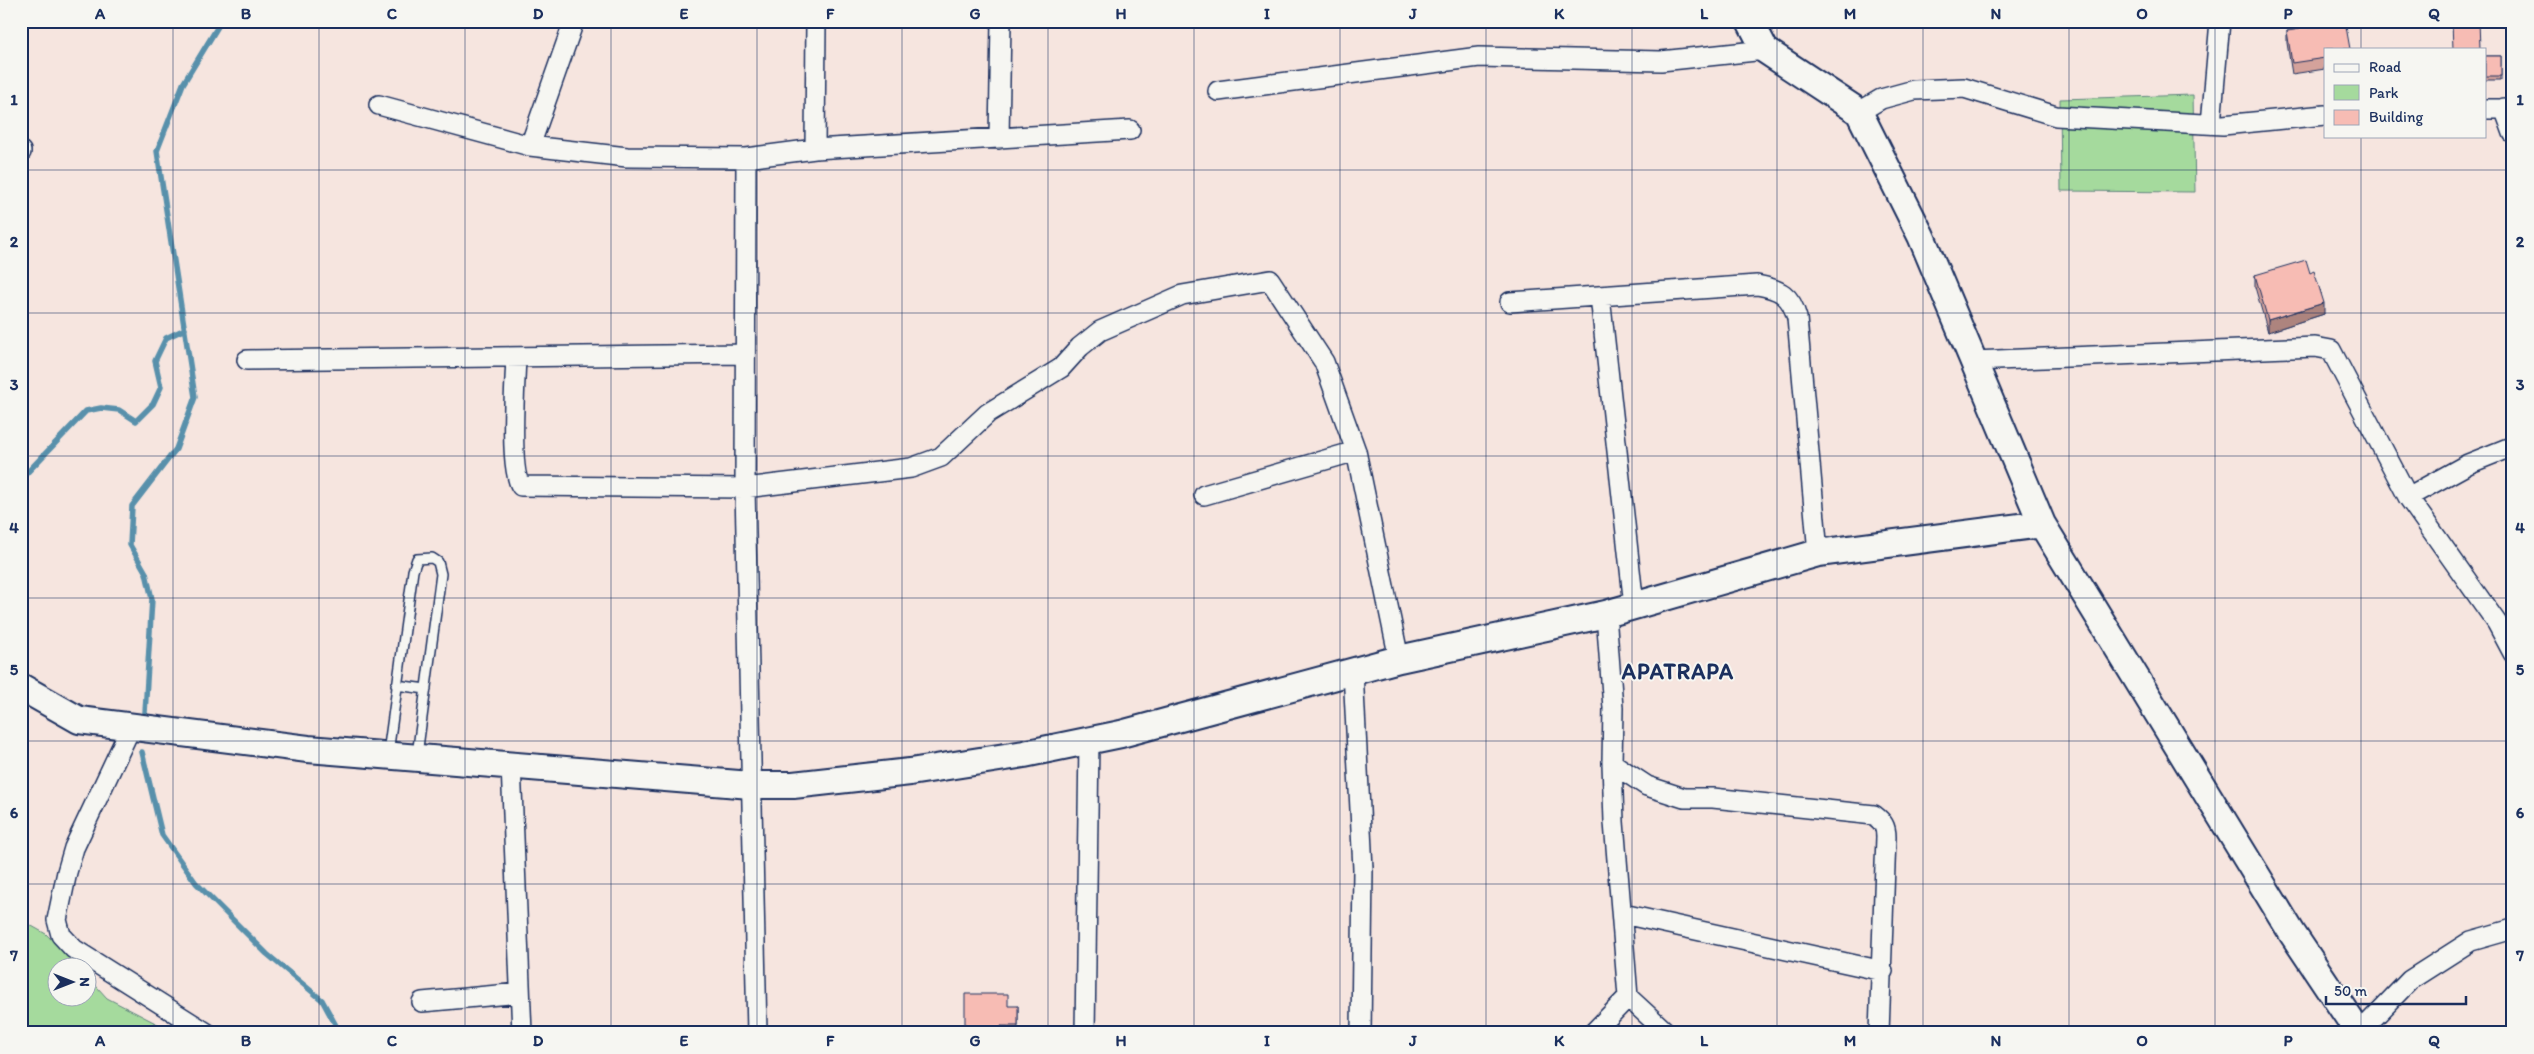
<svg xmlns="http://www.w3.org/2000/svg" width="2534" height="1054" viewBox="0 0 2534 1054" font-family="Itim,sans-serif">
	<rect width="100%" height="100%" fill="#f6e5df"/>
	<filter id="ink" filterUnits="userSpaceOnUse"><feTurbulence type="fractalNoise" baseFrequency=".02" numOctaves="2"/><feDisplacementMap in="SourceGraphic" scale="10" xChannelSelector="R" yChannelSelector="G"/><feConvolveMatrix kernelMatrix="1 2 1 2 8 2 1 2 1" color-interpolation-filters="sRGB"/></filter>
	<g filter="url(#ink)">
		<path fill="#a5da9d" stroke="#60847e" d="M2193 95 2195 192 2061 191 2060 99Z
			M21 920 46 934 77 966H58V996H88V977L107 998 175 1033H21Z"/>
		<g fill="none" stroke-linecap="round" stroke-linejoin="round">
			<path stroke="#5990ab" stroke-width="5.5" d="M21 479 86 411 101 408 119 410 136 421 153 404 161 387 155 361 166 338 185 329
				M145 713 152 599 146 573 130 545 132 506 176 449 195 397 157 151 183 84 220 23 227 21
				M142 752 162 835 196 883 267 954 322 1000 340 1033"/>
			<defs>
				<path id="lane" d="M396 685 426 689
					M388 753 413 571 417 559 432 558 438 562 441 574 417 755"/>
				<path id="street" d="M1218 91 1479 57 1661 61 1765 50
					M379 105 530 146 627 157 746 158 815 149 1130 130
					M2504 108 2513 133
					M2485 109H2513
					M1859 112 1881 99 1914 90 1964 88 2056 116 2223 125 2325 115
					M2211 124 2220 21
					M999 139 1001 21
					M530 146 574 21
					M815 149 816 21
					M21 152V151
					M746 158 745 488 757 1033
					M1600 296 1634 606
					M1510 302 1757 285C1780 289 1791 295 1797 318L1818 553
					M516 358C515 381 509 471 521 486L745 488 911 468 941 457 988 413 1061 368 1080 347 1100 331 1182 295 1270 280 1324 362 1356 451 1399 659
					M247 360 745 354
					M1973 361 2315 347 2331 350 2408 497 2497 623 2513 653
					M1204 495 1356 451
					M2408 497 2468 464 2513 446
					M1606 614 1613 708 1612 763 1614 822 1628 997 1667 1033
					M1353 671 1363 869 1361 1033
					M131 727 74 848 67 872 57 920 61 935 74 949 207 1033
					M1612 763 1647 786 1684 798H1713L1874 815C1883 822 1886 826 1886 837L1879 1033
					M511 765 522 1033
					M1623 914 1883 971
					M422 1002 520 993
					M1085 1033 1089 741
					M1593 1033 1628 997
					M2359 1033 2410 980 2471 941 2513 929"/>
				<path id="secondary" d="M1750 21 1765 50 1859 112 1921 236 2042 524
					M21 687 79 720 308 749 751 785H793L910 772 1024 754 1121 734 1399 659 1606 614 1818 553 2042 524 2292 933 2359 1033"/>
			</defs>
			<use href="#lane" stroke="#1b2f5e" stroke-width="12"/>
			<use href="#street" stroke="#1b2f5e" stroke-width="22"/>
			<use href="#secondary" stroke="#1b2f5e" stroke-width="30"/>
			<use href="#lane" stroke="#f6f6f2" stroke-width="9"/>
			<use href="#street" stroke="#f6f6f2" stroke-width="19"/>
			<use href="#secondary" stroke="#f6f6f2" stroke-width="26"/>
		</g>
		<path fill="#d4a29b" stroke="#1b2f5e" d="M2299 22 2325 49V69L2292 74 2287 43V31L2299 29Z
			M2485 56H2501V80H2485Z
			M2310 273 2324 314 2268 332 2255 287V275Z
			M1018 1006V1033H965Z"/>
		<path fill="#ad847e" stroke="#1b2f5e" d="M2324 303V314L2268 332V320Z"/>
		<path fill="#f7bcb4" stroke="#1b2f5e" d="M2306 21H2345L2350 49H2325V58L2292 63 2287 31 2300 29 2299 22Z
			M2452 21H2479L2480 49H2453Z
			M2485 56H2501V76H2485Z
			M2306 260 2310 273 2314 271 2324 303 2268 320 2255 275Z
			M965 994H1008V1006H1018V1026H1001V1033H965Z"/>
	</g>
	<path fill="none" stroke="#1b2f5e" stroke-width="1" stroke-opacity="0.55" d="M173 21V1033M319 21V1033M465 21V1033M611 21V1033M757 21V1033M902 21V1033M1048 21V1033M1194 21V1033M1340 21V1033M1486 21V1033M1632 21V1033M1777 21V1033M1923 21V1033M2069 21V1033M2215 21V1033M2361 21V49M2361 136V1033M21 170H2513M21 313H2513M21 456H2513M21 598H2513M21 741H2513M21 884H2513"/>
	<g text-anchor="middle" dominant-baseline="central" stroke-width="4" stroke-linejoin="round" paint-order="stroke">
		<g font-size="22" font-weight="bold" letter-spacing="1" fill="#1b2f5e" stroke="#f6f6f2">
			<text x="1678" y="671">APATRAPA</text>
		</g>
	</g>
	<rect width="2534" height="1054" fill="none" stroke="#f6f6f2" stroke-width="55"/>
	<rect x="2324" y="48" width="162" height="90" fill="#f6f6f2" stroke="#9ea6b7"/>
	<rect x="2334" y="64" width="25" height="8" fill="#f6f6f2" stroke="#9ea6b7"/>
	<text x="2369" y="72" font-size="15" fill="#1b2f5e">Road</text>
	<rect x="2334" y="85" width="25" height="15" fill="#a5da9d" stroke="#9ea6b7"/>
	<text x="2369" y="98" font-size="15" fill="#1b2f5e">Park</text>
	<rect x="2334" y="110" width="25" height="15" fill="#f7bcb4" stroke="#9ea6b7"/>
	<text x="2369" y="122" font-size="15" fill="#1b2f5e">Building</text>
	<g transform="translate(72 982) rotate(90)"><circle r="24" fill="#f6f6f2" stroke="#9ea6b7"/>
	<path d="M0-4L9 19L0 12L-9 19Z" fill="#1b2f5e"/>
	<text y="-8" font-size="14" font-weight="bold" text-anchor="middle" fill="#1b2f5e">N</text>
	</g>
	<path d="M2326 996v8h140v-8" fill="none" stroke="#1b2f5e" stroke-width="2.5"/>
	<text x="2334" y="996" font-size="15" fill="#1b2f5e" stroke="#f6f6f2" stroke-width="4" paint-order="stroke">50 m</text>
	<rect x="28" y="28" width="2478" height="998" fill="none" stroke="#1b2f5e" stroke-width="2"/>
	<g font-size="16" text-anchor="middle" font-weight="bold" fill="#1b2f5e">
		<text x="100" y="19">A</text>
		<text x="246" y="19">B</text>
		<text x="392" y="19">C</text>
		<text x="538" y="19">D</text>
		<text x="684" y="19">E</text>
		<text x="830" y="19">F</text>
		<text x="975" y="19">G</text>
		<text x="1121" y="19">H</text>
		<text x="1267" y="19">I</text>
		<text x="1413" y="19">J</text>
		<text x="1559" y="19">K</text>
		<text x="1704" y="19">L</text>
		<text x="1850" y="19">M</text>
		<text x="1996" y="19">N</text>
		<text x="2142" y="19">O</text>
		<text x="2288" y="19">P</text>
		<text x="2434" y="19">Q</text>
		<text x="14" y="105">1</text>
		<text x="2520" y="105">1</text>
		<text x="14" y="247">2</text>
		<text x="2520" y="247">2</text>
		<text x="14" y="390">3</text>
		<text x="2520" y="390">3</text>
		<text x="14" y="533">4</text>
		<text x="2520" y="533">4</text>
		<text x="14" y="675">5</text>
		<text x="2520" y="675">5</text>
		<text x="14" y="818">6</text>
		<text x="2520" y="818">6</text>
		<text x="14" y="961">7</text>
		<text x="2520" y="961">7</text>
		<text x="100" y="1046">A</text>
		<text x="246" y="1046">B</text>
		<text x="392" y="1046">C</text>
		<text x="538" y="1046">D</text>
		<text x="684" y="1046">E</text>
		<text x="830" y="1046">F</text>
		<text x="975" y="1046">G</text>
		<text x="1121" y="1046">H</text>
		<text x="1267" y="1046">I</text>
		<text x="1413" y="1046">J</text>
		<text x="1559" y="1046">K</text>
		<text x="1704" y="1046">L</text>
		<text x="1850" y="1046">M</text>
		<text x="1996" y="1046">N</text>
		<text x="2142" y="1046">O</text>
		<text x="2288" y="1046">P</text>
		<text x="2434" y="1046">Q</text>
	</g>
</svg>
